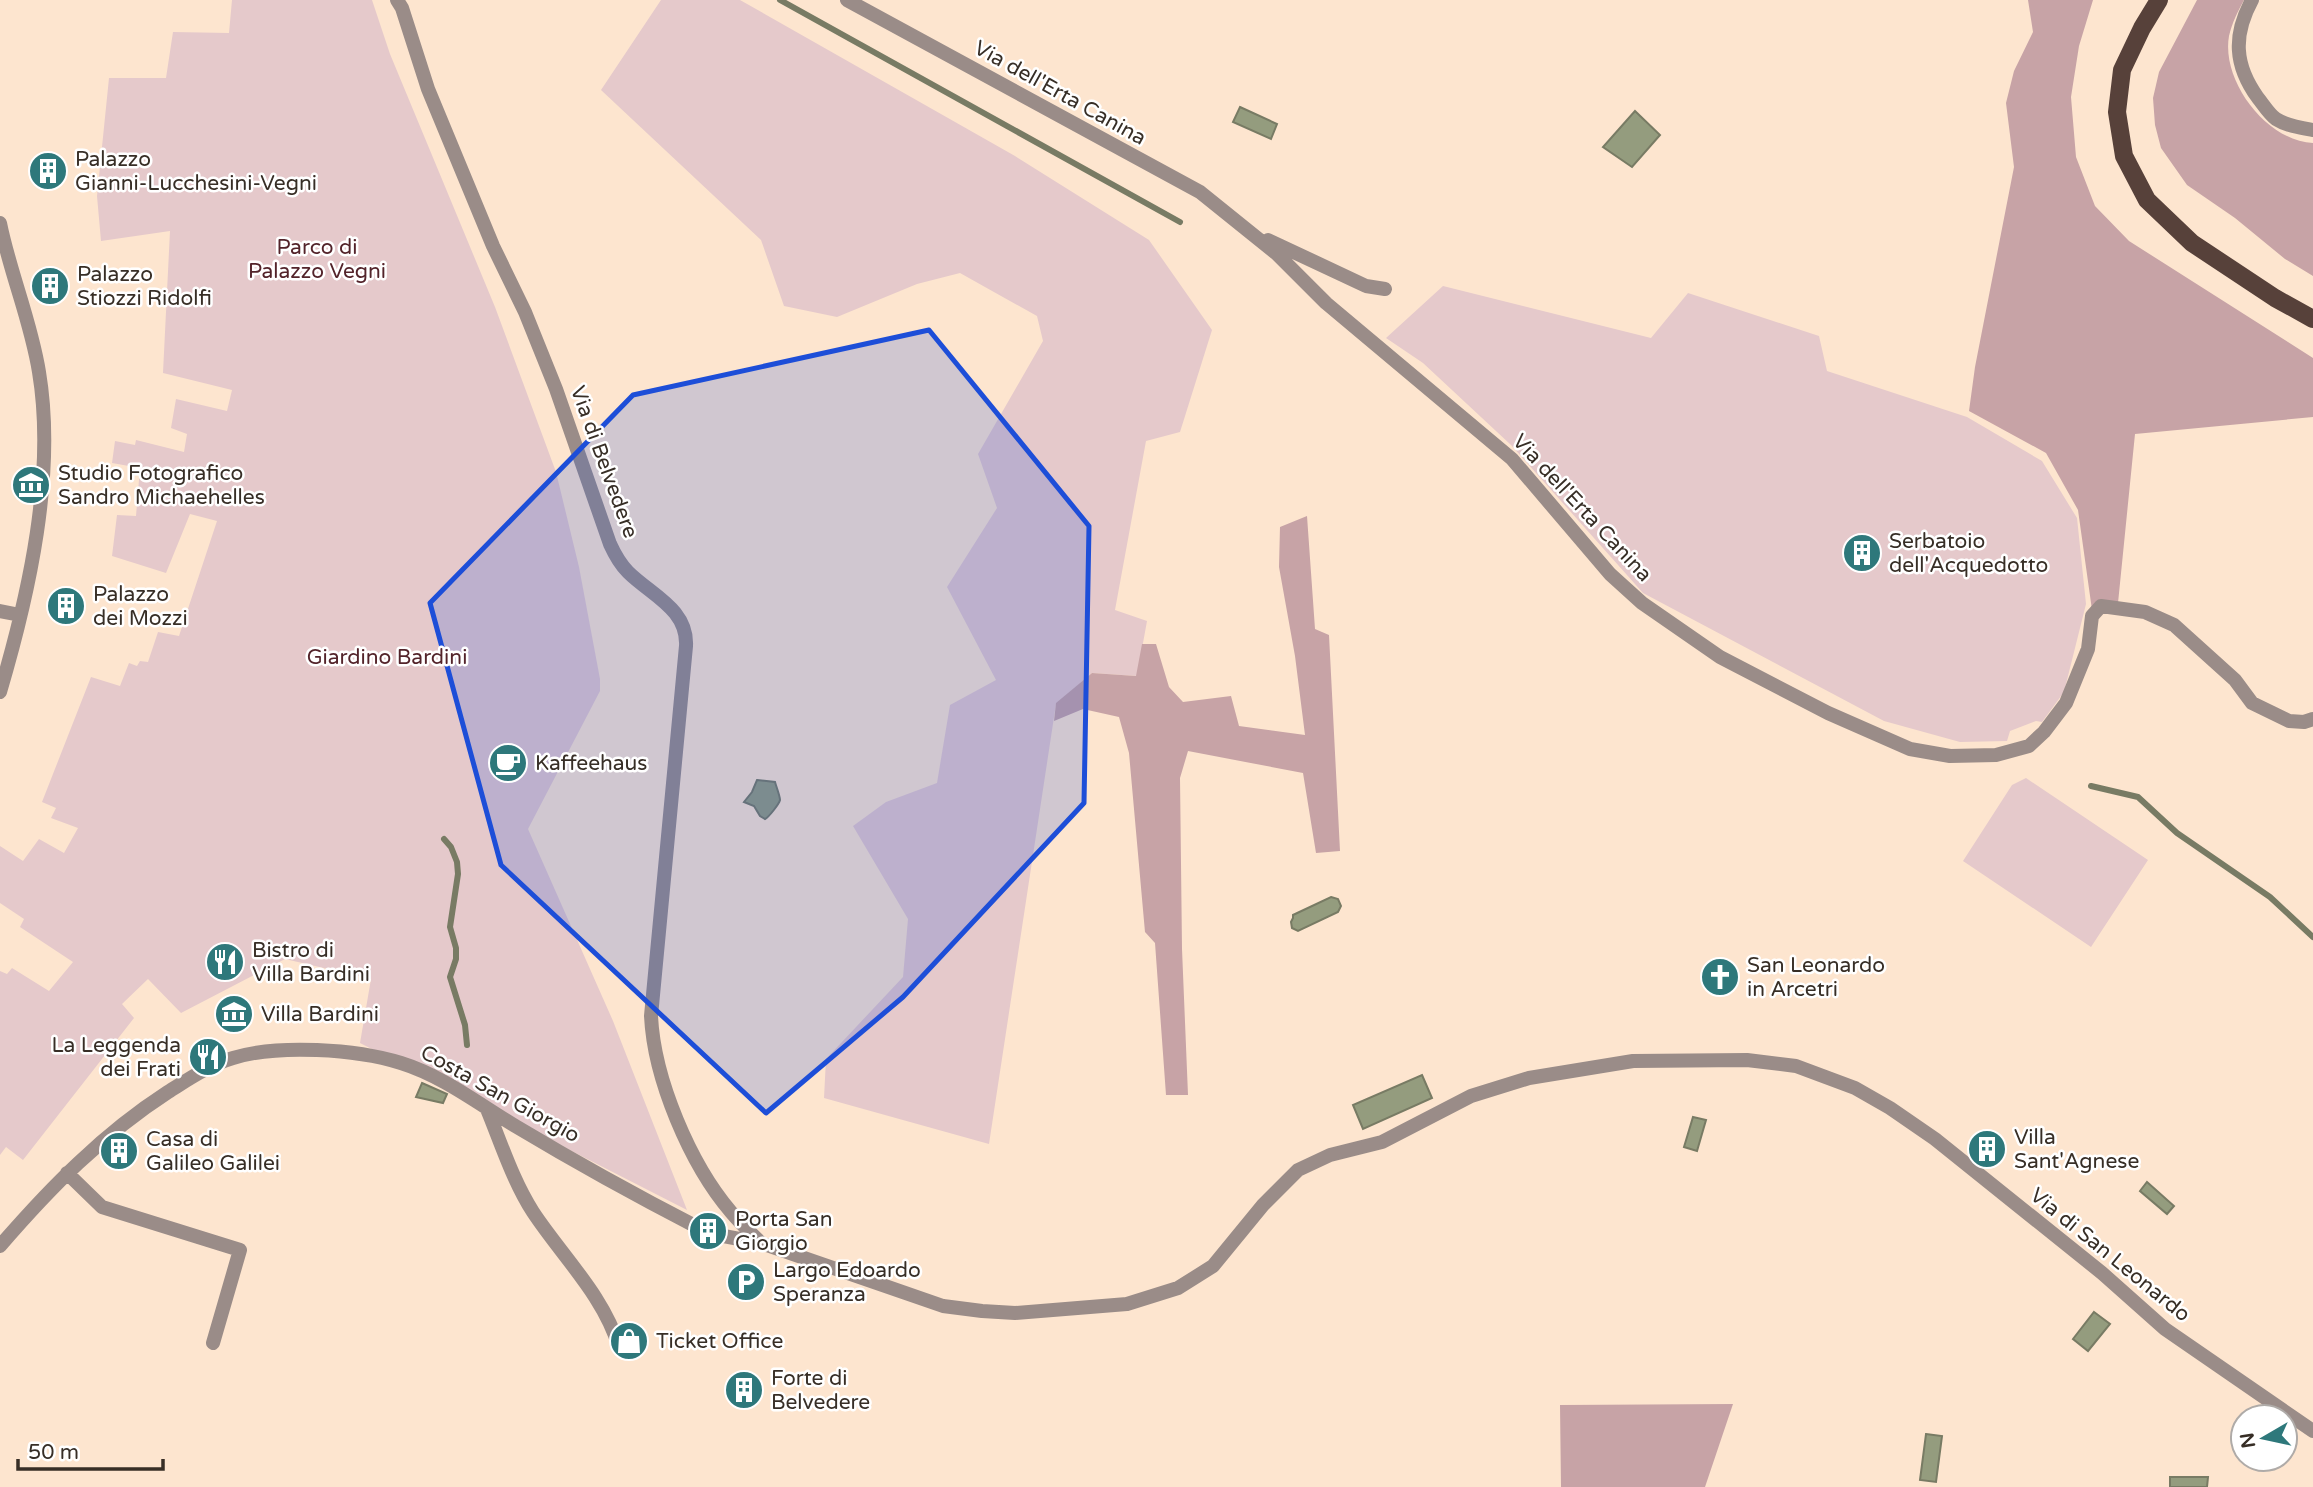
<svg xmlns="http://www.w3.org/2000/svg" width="2313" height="1487" viewBox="0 0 2313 1487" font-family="'Varela Round',sans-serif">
	<rect width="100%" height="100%" fill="#fde5cf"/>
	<path fill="#e5c9cb" d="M232 0H372L390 54 495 307 556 472 579 567 600 679V691L528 829 613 1021 687 1210 360 1043 371 979 285 959 181 1013 148 979 122 1004 134 1018 23 1160 6 1147 0 1155V971L7 974 12 968 49 991 73 962 20 927 24 919 0 903V846L23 861 39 839 64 853 78 828 51 818 56 808 42 802 91 677 120 686 129 663 137 666 140 661 148 662 158 632 179 636 217 521 190 514 166 573 112 556 117 515 136 516 140 468 112 463 115 441 135 445 136 440 184 452 187 434 171 428 176 399 227 411 232 390 163 373 170 231 101 241 97 196 109 78H166L173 32 229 33Z
		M661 0H740L1015 156 1149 240 1212 330 1180 432 1146 441 1115 610 1147 621 1137 676 1092 673 1056 704 989 1144 824 1098 826 1059 903 977 908 919 853 826 886 802 937 783 950 705 996 680 947 587 997 508 978 454 1043 341 1037 316 960 273 917 284 837 317 784 306 761 240 601 90Z
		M1443 286 1651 338 1688 293 1819 336 1827 371 1967 417 2042 461 2077 518 2086 604 2064 692 2042 722 2036 721 2010 731 2007 741 1960 742 1884 721 1643 593 1511 445 1423 363 1386 338Z
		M2026 778 2148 860 2091 947 1963 861 2012 785Z"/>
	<path fill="#c7a3a6" d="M2028 0H2093L2079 46 2071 97 2076 157 2095 206 2129 241 2313 358V417L2135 434 2117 613 2092 610 2078 510 2046 453 1969 411 1975 367 2014 167 2006 103 2014 71 2033 32Z
		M2197 0H2244C2238 11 2232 23 2229 36 2221 81 2267 141 2313 143V276L2285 259 2235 218 2187 185 2161 148 2155 125 2153 98 2159 72Z
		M1307 516 1315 629 1329 635 1340 851 1316 853 1303 773 1188 751 1180 778 1182 949 1188 1095H1166L1155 943 1145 932 1129 753 1119 717 1083 709 1054 721 1056 703 1092 673 1136 676 1142 644H1156L1169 687 1183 702 1231 696 1239 726 1305 735 1295 656 1279 567 1280 527Z
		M1733 1404 1705 1487H1561L1560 1405Z"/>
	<path fill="#949c7e" stroke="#787b64" stroke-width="2" d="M1240 107 1277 124 1271 139 1233 122Z
		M1635 111 1660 135 1632 167 1603 147Z
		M757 780 775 782C776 786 780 796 780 800 779 804 769 817 765 819L760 816 754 806 744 802 752 792Z
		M1331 897 1338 899 1341 906 1338 912 1298 931 1292 928 1291 922 1293 918V915Z
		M1422 1075 1432 1098 1363 1129 1353 1105Z
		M422 1083 447 1094 443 1103 416 1097Z
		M1693 1117 1706 1120 1697 1151 1684 1147Z
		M2147 1182 2174 1206 2167 1214 2140 1191Z
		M2094 1312 2110 1324 2088 1351 2073 1339Z
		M1926 1434 1942 1436 1936 1482 1920 1480Z
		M2170 1477H2208L2207 1487H2170Z"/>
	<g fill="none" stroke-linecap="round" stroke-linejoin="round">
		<path stroke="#787b64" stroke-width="6" d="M780 0 1180 222
			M2091 786 2138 797 2177 833 2270 897 2313 937
			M444 839 451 847 457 862 458 874 450 927 456 948V959L450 977 465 1025 467 1045"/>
		<path stroke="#9a8c88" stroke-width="14" d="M397 0 402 8 428 89 493 246 525 312 556 389 610 544C615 555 620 564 628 572 651 595 688 609 686 646L651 1016C654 1079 690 1164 731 1212 740 1223 751 1233 761 1243
			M847 0 1200 192 1277 254 1326 303 1512 459 1610 574 1642 603 1720 657 1828 713 1910 749 1950 756 1996 755 2029 746 2044 732 2066 703 2088 649 2092 616 2101 606 2145 612 2174 625 2235 680 2252 703 2289 721 2304 722 2313 719
			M2252 0C2233 35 2234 65 2258 98 2263 104 2269 114 2276 119 2287 126 2301 128 2313 130
			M0 223C10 273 31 321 39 372 56 474 29 594 0 692
			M1268 240 1366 286 1385 289
			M0 611 20 615
			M487 1109C501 1143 513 1181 533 1212 562 1256 604 1296 619 1347
			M67 1173 102 1207 240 1250 213 1343
			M718 1235 761 1243 943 1306 982 1311 1015 1313 1127 1304 1178 1288 1213 1266 1263 1205 1298 1170 1330 1155 1382 1142 1471 1096 1529 1078 1633 1061 1747 1060 1796 1066 1855 1088 1890 1108 1935 1139 2102 1273 2165 1329 2313 1431
			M0 1246C50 1188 103 1134 168 1092 189 1079 209 1065 233 1058 278 1044 356 1049 401 1063 443 1076 480 1105 517 1127 577 1163 637 1196 699 1228"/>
		<path stroke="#57413a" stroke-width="18" d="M2159 0 2142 28 2122 70 2117 112 2124 156 2147 200 2192 243 2275 298 2313 319"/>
	</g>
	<path fill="#1d4ed8" fill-opacity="0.2" stroke="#1d4ed8" stroke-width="5" stroke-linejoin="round" d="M929 330 1089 526 1084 803 903 997 766 1113 501 865 430 603 633 395Z"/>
	<defs>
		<symbol id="building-disc" viewBox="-11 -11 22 22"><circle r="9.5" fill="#2e787b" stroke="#fff"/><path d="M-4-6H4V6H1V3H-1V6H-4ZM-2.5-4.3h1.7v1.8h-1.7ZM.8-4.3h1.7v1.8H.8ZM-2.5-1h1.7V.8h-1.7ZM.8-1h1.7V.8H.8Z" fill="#fff"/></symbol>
		<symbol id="museum-disc" viewBox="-11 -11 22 22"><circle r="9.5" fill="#2e787b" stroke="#fff"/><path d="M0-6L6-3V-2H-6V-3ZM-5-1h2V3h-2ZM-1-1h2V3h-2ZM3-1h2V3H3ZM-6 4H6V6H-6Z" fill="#fff"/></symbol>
		<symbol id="cafe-disc" viewBox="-11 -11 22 22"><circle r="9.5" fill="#2e787b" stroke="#fff"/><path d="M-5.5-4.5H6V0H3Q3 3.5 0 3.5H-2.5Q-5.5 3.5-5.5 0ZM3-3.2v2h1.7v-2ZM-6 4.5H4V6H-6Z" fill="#fff"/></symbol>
		<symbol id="restaurant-disc" viewBox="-11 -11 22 22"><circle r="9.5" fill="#2e787b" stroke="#fff"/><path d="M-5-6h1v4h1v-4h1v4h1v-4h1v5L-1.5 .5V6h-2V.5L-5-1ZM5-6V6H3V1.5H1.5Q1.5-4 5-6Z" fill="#fff"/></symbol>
		<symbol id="church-disc" viewBox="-11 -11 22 22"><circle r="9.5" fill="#2e787b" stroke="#fff"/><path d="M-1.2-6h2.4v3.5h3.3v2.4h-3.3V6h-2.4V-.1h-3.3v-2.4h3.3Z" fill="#fff"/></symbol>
		<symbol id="parking-disc" viewBox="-11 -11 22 22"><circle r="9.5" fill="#2e787b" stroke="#fff"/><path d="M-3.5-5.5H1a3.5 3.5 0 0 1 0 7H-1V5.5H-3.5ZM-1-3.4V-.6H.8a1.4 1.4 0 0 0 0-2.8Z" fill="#fff"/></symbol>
		<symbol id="shop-disc" viewBox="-11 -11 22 22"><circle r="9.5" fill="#2e787b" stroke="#fff"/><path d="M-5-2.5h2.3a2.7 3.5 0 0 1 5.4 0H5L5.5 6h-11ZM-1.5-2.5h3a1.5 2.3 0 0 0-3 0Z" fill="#fff"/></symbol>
	</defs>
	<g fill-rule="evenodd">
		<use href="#building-disc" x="26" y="149" width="44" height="44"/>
		<use href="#building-disc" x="28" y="264" width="44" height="44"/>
		<use href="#museum-disc" x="9" y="463" width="44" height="44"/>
		<use href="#building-disc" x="1840" y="531" width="44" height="44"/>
		<use href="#building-disc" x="44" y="584" width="44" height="44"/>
		<use href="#cafe-disc" x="486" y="741" width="44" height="44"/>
		<use href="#restaurant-disc" x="203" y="940" width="44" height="44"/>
		<use href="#church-disc" x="1698" y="955" width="44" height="44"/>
		<use href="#museum-disc" x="212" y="992" width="44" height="44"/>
		<use href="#restaurant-disc" x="186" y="1035" width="44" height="44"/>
		<use href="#building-disc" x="1965" y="1127" width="44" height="44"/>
		<use href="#building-disc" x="97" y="1129" width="44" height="44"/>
		<use href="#building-disc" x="686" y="1209" width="44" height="44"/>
		<use href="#parking-disc" x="724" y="1260" width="44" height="44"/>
		<use href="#shop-disc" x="607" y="1319" width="44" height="44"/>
		<use href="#building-disc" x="722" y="1368" width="44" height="44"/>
	</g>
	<g text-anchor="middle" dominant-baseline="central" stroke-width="5" stroke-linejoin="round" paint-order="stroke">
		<g font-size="21" fill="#372e26" stroke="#fff">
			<text transform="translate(1060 93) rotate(29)">Via dell'Erta Canina</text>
			<text transform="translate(604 462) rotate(70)">Via di Belvedere</text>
			<text transform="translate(1582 508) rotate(47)">Via dell'Erta Canina</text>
			<text transform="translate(500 1094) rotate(29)">Costa San Giorgio</text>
			<text transform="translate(2110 1255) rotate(39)">Via di San Leonardo</text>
		</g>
		<g font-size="21" fill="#372e26" stroke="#fff" text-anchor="start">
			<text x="75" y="159">Palazzo<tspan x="75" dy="24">Gianni-Lucchesini-Vegni</tspan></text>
			<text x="77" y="274">Palazzo<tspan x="77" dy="24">Stiozzi Ridolfi</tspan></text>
			<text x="58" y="473">Studio Fotografico<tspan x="58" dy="24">Sandro Michaehelles</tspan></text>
			<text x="1889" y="541">Serbatoio<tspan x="1889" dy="24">dell'Acquedotto</tspan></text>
			<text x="93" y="594">Palazzo<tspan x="93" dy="24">dei Mozzi</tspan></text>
			<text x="535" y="763">Kaffeehaus</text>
			<text x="252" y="950">Bistro di<tspan x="252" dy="24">Villa Bardini</tspan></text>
			<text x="1747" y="965">San Leonardo<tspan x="1747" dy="24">in Arcetri</tspan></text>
			<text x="261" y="1014">Villa Bardini</text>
			<text x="181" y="1045" text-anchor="end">La Leggenda<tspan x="181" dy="24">dei Frati</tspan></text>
			<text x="2014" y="1137">Villa<tspan x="2014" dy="24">Sant'Agnese</tspan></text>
			<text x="146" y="1139">Casa di<tspan x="146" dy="24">Galileo Galilei</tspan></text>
			<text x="735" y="1219">Porta San<tspan x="735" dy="24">Giorgio</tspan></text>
			<text x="773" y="1270">Largo Edoardo<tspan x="773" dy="24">Speranza</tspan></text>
			<text x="656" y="1341">Ticket Office</text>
			<text x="771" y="1378">Forte di<tspan x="771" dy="24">Belvedere</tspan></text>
		</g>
		<g font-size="21" fill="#53232a" stroke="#fff">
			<text x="317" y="247">Parco di<tspan x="317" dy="24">Palazzo Vegni</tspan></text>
			<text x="387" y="657">Giardino Bardini</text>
		</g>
	</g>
	<g transform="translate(2264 1438) rotate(261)"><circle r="33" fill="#ffffff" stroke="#afaba8" stroke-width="2"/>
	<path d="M0-5L12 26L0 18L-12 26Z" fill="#2e787b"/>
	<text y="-10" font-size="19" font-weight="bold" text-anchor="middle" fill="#372e26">N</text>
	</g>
	<path d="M18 1459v10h145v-10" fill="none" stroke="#372e26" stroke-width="3.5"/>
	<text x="28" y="1459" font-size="21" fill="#372e26" stroke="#ffffff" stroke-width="5" paint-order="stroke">50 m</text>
</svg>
